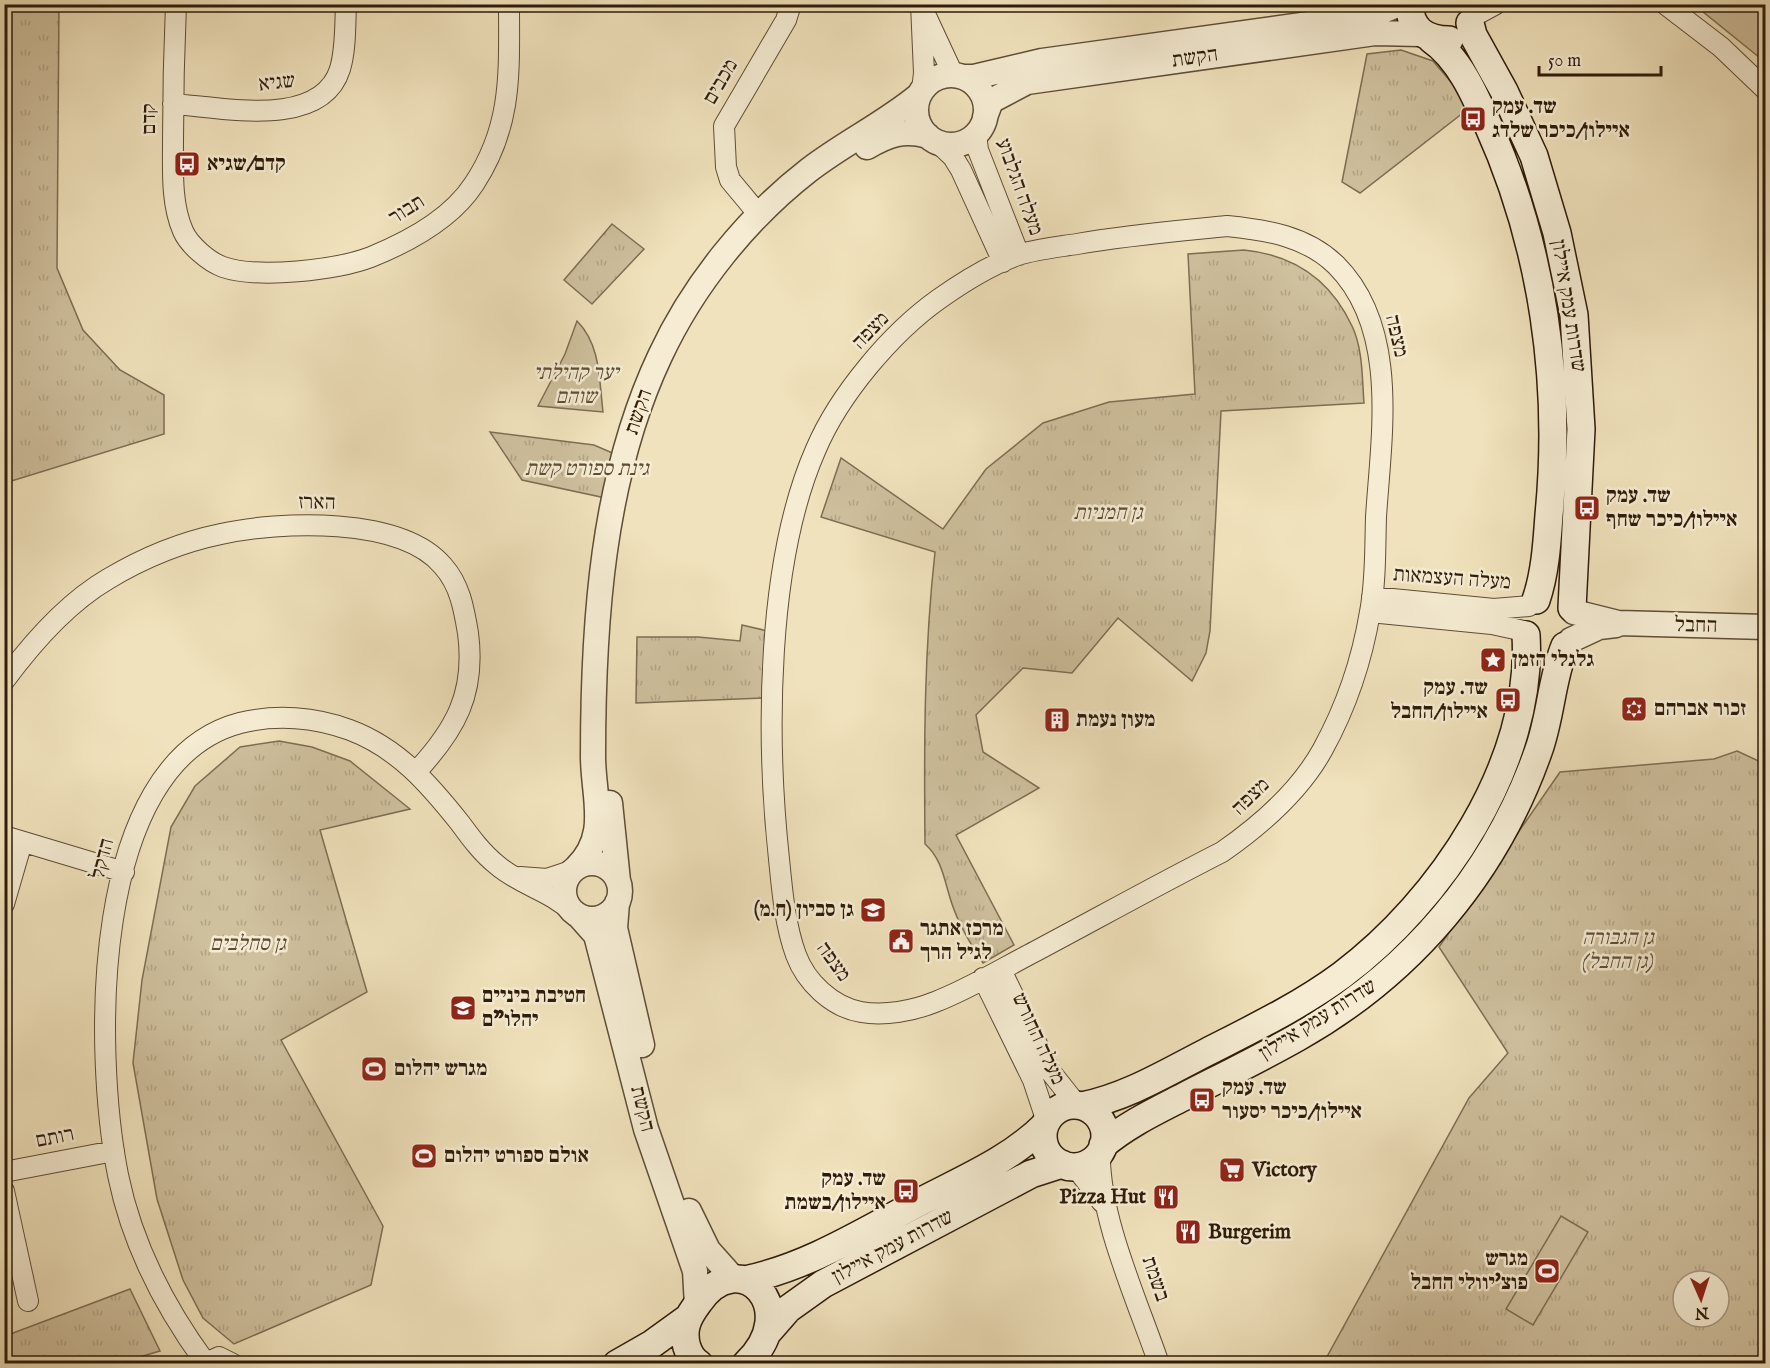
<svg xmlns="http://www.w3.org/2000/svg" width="1770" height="1368" viewBox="0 0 1770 1368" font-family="'IM FELL English','Frank Ruhl Libre',serif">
	<defs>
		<pattern id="grass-tufts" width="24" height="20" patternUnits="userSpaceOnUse" patternTransform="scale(1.5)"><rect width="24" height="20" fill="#cfc09e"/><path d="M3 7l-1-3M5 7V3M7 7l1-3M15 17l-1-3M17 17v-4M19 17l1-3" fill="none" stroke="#b2a487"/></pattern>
	</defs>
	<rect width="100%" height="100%" fill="#f0e2bc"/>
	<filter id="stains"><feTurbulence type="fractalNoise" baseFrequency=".00333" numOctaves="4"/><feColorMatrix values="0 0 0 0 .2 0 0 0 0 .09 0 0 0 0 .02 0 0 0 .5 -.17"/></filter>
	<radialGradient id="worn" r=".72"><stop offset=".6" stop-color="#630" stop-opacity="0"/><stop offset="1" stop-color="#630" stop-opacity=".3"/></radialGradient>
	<path fill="url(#grass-tufts)" stroke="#7e6e54" stroke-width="1.5" fill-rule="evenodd" d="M5 4 59 5 57 268 83 330 120 370 164 395V434L5 483Z
		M1401 50 1433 61 1463 96 1468 109 1360 193 1342 182 1367 54Z
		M612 224 644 249 592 304 564 280Z
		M1244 250C1294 255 1330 279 1352 326 1363 349 1362 378 1364 403L1221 411 1210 631 1206 653 1192 681 1118 618 1072 673 1023 668 976 715 983 752 1039 788 956 835 1014 945 983 963C971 945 959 925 952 904 944 881 943 860 925 844 924 745 924 651 935 552L821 517 841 458 943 529 986 469 1043 423 1109 402 1195 394 1188 254Z
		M490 432 594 445 624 458 615 500 522 480Z
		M742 625 772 632 765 698 636 703 637 637H698L740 641Z
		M279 741 312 747 350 761 410 809 320 830 367 992 281 1040 383 1226 371 1285 234 1344 203 1318 183 1280 157 1199 133 1063 142 980 171 827 195 786 240 747Z
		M1737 751 1765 764V1363L1323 1364 1469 1098 1508 1053 1439 947 1560 772 1714 759ZM1683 1281H1719V1317H1683Z
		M130 1289 160 1351 119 1363H5V1336Z"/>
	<path fill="#cfc09e" stroke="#7e6e54" stroke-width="1.5" d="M1700 5H1765V62L1702 11Z
		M577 321C601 345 599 380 603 412L538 406 565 354Z
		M1561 1216 1588 1232 1533 1325 1506 1309Z"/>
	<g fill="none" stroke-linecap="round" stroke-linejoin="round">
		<defs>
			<path id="minor" d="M176 4C174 50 173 96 173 141 173 170 171 204 183 231 189 245 209 262 223 267 258 279 337 270 371 257 408 242 452 218 474 184 513 125 509 72 509 4
				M921 4 924 73 922 90
				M1665 4 1721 47 1766 90
				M925 14 951 70 956 75
				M1474 16 1496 4
				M173 104C221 107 321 130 340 69 346 49 345 25 346 4
				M976 134 978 150 1019 255
				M936 141 953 157 961 170 1003 262
				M760 216 730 180 726 167 724 126 786 20 791 4
				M1227 226C1267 230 1306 236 1336 265 1400 329 1381 437 1376 517 1375 548 1376 582 1370 612 1362 660 1346 707 1323 749 1300 791 1261 825 1222 852 1159 884 1098 918 1036 951 1003 968 969 989 935 1002 913 1011 885 1016 861 1012 832 1007 806 982 796 955 785 925 782 890 779 859 766 738 766 562 816 449 839 395 891 333 939 299 963 282 990 265 1018 255 1037 249 1058 247 1077 244 1127 235 1177 231 1227 226Z
				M1372 597 1494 609 1529 606
				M1370 612 1492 624 1524 631
				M4 681C32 643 67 603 108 579 143 558 182 542 221 534 279 521 401 516 443 566 460 585 464 609 468 633 476 694 455 730 416 772
				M4 836 124 872
				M520 877 547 879 571 871
				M4 904 22 842
				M1001 970 1050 1071 1077 1105
				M983 978 1033 1080 1047 1122
				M1100 1151C1098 1216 1138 1302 1159 1364
				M1070 1166 1080 1173 1102 1202
				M4 1172 114 1151
				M4 1191 28 1301
				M205 1362C164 1306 132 1244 118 1175 94 1054 88 763 240 723 276 714 315 717 350 730 398 748 429 784 460 823 471 838 482 853 497 865 520 885 551 891 572 912
				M204 1364 219 1357 233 1364"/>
			<path id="tertiary" d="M916 110a35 35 0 1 1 70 0a35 35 0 1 1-70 0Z
				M963 77H974L1042 61 1373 15 1400 4
				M985 117 991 101 1027 82 1375 33 1421 34
				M867 147C888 135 903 129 928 136
				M1574 612 1618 623 1766 627
				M1571 640 1599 627 1616 625
				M610 803 618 881
				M564 891a28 28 0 1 1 56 0a28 28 0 1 1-56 0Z
				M576 868C610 835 593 798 593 756 593 623 602 479 660 356 693 285 747 218 809 170 844 143 884 124 918 96
				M617 903 615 928 642 1045
				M580 917 596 935 646 1129 695 1271 697 1305
				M689 1211 708 1250 733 1278"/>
			<path id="secondary" d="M1410 4C1409 29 1426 40 1449 40
				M1470 23 1473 35 1504 91 1534 156 1557 233 1574 315 1581 429 1572 608
				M1431 39C1459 58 1475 95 1488 125 1543 247 1562 382 1549 515 1547 544 1545 574 1536 600
				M1043 1136a31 31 0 1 1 62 0a31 31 0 1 1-62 0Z
				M1082 1106C1127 1097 1166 1073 1207 1052 1252 1029 1300 1006 1342 975 1440 902 1534 763 1526 635
				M1103 1145C1128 1124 1156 1111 1185 1096 1222 1077 1261 1058 1298 1037 1411 973 1495 874 1538 752 1551 717 1551 680 1565 646
				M745 1280C807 1267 861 1233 916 1204 961 1180 1009 1161 1045 1125
				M767 1333 788 1309 823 1284 1031 1174 1062 1164
				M617 1364 652 1344 688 1318
				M699 1364C687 1356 683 1339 686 1326 688 1317 693 1310 699 1302 740 1243 804 1309 746 1364"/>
		</defs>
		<use href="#minor" stroke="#5e4d36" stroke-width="22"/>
		<use href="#tertiary" stroke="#5e4d36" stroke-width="27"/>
		<use href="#secondary" stroke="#2e1b09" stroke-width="30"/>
		<use href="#minor" stroke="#f5ecd3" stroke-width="20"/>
		<use href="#tertiary" stroke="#f5ecd3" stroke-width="24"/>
		<use href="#secondary" stroke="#f5ecd3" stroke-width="27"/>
	</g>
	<defs>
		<symbol id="bus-square" viewBox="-11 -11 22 22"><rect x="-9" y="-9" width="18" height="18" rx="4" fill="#8f2418" stroke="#f5ecd3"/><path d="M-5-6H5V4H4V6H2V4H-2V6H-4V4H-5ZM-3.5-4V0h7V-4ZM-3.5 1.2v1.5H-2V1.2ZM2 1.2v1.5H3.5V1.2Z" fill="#fff"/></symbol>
		<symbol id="sight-square" viewBox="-11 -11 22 22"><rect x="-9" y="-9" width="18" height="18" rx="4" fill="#8f2418" stroke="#f5ecd3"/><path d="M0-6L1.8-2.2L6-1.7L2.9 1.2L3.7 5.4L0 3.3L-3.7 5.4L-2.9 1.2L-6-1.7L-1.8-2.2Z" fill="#fff"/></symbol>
		<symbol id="synagogue-square" viewBox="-11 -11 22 22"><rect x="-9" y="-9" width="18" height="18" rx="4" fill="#8f2418" stroke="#f5ecd3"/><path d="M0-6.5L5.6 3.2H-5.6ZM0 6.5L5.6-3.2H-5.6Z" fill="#fff"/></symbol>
		<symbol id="building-square" viewBox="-11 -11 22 22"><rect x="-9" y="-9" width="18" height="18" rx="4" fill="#8f2418" stroke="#f5ecd3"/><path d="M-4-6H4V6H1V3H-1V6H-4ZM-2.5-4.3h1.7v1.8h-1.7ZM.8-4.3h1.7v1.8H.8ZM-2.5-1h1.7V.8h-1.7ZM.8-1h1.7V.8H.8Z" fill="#fff"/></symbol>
		<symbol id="school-square" viewBox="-11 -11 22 22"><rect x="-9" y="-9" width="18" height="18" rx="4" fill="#8f2418" stroke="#f5ecd3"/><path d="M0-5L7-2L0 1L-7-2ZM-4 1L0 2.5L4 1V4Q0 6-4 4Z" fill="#fff"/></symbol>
		<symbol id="civic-square" viewBox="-11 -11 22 22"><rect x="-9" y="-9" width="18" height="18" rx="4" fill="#8f2418" stroke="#f5ecd3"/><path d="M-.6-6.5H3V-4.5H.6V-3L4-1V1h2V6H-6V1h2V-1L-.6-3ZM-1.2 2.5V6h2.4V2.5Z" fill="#fff"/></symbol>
		<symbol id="stadium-square" viewBox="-11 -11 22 22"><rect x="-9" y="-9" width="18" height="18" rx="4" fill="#8f2418" stroke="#f5ecd3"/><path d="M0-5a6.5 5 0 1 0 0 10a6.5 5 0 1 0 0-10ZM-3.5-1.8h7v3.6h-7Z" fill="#fff"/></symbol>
		<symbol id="supermarket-square" viewBox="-11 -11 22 22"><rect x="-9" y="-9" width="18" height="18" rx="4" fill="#8f2418" stroke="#f5ecd3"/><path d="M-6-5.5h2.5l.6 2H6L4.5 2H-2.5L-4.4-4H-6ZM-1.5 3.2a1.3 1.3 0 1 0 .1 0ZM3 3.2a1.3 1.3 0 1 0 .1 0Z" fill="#fff"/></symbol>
		<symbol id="restaurant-square" viewBox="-11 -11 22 22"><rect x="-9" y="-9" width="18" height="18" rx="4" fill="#8f2418" stroke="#f5ecd3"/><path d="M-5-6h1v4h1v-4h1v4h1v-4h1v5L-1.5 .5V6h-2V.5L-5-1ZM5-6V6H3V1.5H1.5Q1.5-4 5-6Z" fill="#fff"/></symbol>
	</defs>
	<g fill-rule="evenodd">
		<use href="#bus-square" x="1458" y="104" width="30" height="30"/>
		<use href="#bus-square" x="172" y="149" width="30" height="30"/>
		<use href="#bus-square" x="1572" y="493" width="30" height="30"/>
		<use href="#sight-square" x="1478" y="645" width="30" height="30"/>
		<use href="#bus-square" x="1493" y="685" width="30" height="30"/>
		<use href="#synagogue-square" x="1619" y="694" width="30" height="30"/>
		<use href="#building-square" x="1042" y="705" width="30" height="30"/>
		<use href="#school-square" x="858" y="895" width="30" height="30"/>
		<use href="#civic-square" x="886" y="926" width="30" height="30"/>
		<use href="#school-square" x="448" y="993" width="30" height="30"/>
		<use href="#stadium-square" x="359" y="1054" width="30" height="30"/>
		<use href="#bus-square" x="1187" y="1085" width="30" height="30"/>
		<use href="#stadium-square" x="409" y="1141" width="30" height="30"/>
		<use href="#supermarket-square" x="1217" y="1155" width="30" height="30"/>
		<use href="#bus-square" x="891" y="1176" width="30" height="30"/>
		<use href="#restaurant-square" x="1151" y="1182" width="30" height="30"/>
		<use href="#restaurant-square" x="1173" y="1217" width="30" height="30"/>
		<use href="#stadium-square" x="1532" y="1256" width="30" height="30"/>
	</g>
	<g text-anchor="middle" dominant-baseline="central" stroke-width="5" stroke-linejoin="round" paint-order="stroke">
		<g font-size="21" fill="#2e1b09" stroke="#f5ecd3">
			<text transform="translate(1195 58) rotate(-8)">הקשת</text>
			<text transform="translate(721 82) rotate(-60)">מכבים</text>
			<text transform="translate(277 83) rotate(-6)">שגיא</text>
			<text transform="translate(149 119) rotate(-90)">קדם</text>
			<text transform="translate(1019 187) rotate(70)">מעלה הגלבוע</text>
			<text transform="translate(407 210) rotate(-32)">תבור</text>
			<text transform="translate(1568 306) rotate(81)">שדרות עמק איילון</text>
			<text transform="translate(871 331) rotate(-46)">מצפה</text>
			<text transform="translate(1396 336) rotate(77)">מצפה</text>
			<text transform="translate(639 412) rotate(-71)">הקשת</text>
			<text transform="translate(317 503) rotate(1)">הארז</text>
			<text transform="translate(1452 579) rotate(4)">מעלה העצמאות</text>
			<text transform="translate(1696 626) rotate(1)">החבל</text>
			<text transform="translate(1251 797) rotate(-44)">מצפה</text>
			<text transform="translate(103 859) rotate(-76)">הדקל</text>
			<text transform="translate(833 962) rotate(54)">מצפה</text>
			<text transform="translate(1318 1020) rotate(-32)">שדרות עמק איילון</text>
			<text transform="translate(1038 1039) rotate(65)">מעלה החורש</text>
			<text transform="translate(642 1109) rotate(76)">הקשת</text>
			<text transform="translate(55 1138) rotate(-11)">רותם</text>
			<text transform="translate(893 1247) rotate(-28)">שדרות עמק איילון</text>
			<text transform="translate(1155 1279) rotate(71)">בשמת</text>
		</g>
		<g font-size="21" font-weight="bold" fill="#2e1b09" stroke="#f5ecd3" text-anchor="start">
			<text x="1492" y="107">שד. עמק<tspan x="1492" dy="24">איילון/כיכר שלדג</tspan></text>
			<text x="207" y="164">קדם/שגיא</text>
			<text x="1606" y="496">שד. עמק<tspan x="1606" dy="24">איילון/כיכר שחף</tspan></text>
			<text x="1512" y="660">גלגלי הזמן</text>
			<text x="1488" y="688" text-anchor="end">שד. עמק<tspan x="1488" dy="24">איילון/החבל</tspan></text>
			<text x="1654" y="709">זכור אברהם</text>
			<text x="1076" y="720">מעון נעמת</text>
			<text x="854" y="910" text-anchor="end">גן סביון (ח.מ)</text>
			<text x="920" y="929">מרכז אתגר<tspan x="920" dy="24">לגיל הרך</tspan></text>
			<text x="482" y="996">חטיבת ביניים<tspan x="482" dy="24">יהלו"ם</tspan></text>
			<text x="394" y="1069">מגרש יהלום</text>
			<text x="1222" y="1088">שד. עמק<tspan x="1222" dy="24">איילון/כיכר יסעור</tspan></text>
			<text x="444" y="1156">אולם ספורט יהלום</text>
			<text x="1252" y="1170">Victory</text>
			<text x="886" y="1179" text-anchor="end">שד. עמק<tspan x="886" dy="24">איילון/בשמת</tspan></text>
			<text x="1146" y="1197" text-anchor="end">Pizza Hut</text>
			<text x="1208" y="1232">Burgerim</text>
			<text x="1528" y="1259" text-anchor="end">מגרש<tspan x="1528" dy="24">פוצ'יוולי החבל</tspan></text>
		</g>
		<g font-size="21" font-style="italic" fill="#5e4d36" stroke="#f5ecd3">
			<text x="576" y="373">יער קהילתי<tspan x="576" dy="24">שוהם</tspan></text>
			<text x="587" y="469">גינת ספורט קשת</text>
			<text x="1108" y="513">גן חמניות</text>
			<text x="1618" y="938">גן הגבורה<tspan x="1618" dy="24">(גן החבל)</tspan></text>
			<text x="248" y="944">גן סחלבים</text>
		</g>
	</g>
	<rect width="1770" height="1368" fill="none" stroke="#f0e2bc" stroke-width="24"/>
	<rect x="6" y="6" width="1758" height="1356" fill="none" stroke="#2e1b09" stroke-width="3"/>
	<rect x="12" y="12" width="1746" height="1344" fill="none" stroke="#2e1b09" stroke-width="1.5"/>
	<g transform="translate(1701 1299) rotate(177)"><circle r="28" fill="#f5ecd3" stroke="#a59882" stroke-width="1.5"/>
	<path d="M0-4.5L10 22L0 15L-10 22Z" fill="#8f2418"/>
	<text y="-9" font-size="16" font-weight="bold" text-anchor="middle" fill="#2e1b09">N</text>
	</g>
	<path d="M1539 66v9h122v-9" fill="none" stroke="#2e1b09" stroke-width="3"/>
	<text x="1548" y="66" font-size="18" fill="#2e1b09" stroke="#f5ecd3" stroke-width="4.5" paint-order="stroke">50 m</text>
	<rect width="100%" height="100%" filter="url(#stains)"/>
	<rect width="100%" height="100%" fill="url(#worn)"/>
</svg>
